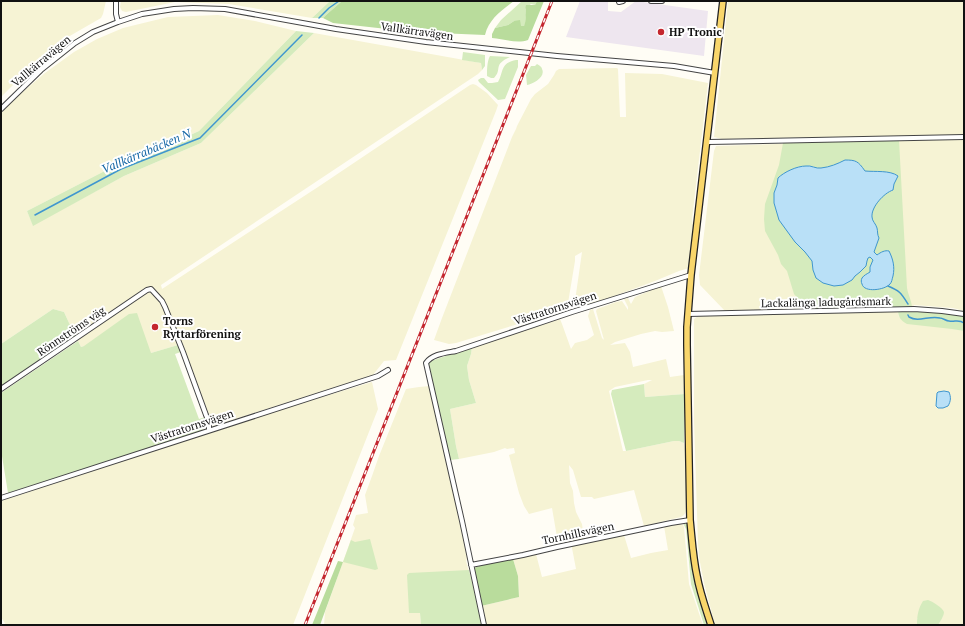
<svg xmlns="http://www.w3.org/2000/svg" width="965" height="626" viewBox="0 0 965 626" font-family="'PT Serif',serif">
	<rect width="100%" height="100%" fill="#fffdf5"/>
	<path fill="#eee6ef" d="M580 1H608V11L621 12 636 1 708 11 704 56 566 37Z"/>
	<path fill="#f6f3d4" d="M1 1H106L103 14 101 18 68 37 51 49 38 60 1 97Z
		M121 1H330L312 18 229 4 175 2 126 12 122 11 120 7Z
		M728 1H964V135L722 139 714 137Z
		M218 15 255 21 296 31 199 131 186 137 128 159 27 211 33 225 124 176 201 143 314 33 481 63 482 70 478 74 161 285 162 289 318 187 470 85 473 84 476 85 487 93 498 105 496 111 396 360 384 361 373 375 213 426 182 342 178 345 151 353 84 346 81 347 75 336 64 312 53 309 1 344V113L19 95 45 73 74 52 97 39 123 28 168 17Z
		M617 68 618 69 620 117H626L625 73 662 74 708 83 692 219 693 225 689 268 679 271 655 281 582 308H579L575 301 582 252 575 256V261L567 309 456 343 449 344 434 340 442 318 512 137 516 129 517 126 531 99 535 94 548 84 554 75 556 71 559 69Z
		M964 138V311L953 308 914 305 912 308 861 307 725 311 700 285 699 275 714 151 716 146Z
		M661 286 668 307 674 331 662 332 655 331 641 334 615 342 610 345 625 343 630 352 633 367 666 359 670 377 684 375 685 394 645 397 644 384 652 380H648L615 387 609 391 623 451H626L674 441H679L684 443 685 449 687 507 686 512 684 515 681 517 644 526 634 490 594 499 592 497H581L573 470 569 465 570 483 573 491 574 503 576 512 582 524 584 539 558 543 552 508 529 514 524 506 519 493 509 455 515 453 514 448 507 449 505 448 494 452 459 459 456 446 450 409 476 403 469 380 467 366 471 354 472 347 560 319 562 324 571 349 575 343 587 340 594 335 588 316 590 310 593 309 602 338 604 340 596 311 597 309 616 302 622 301 628 310V307L624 299 628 298 631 304 635 297Z
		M867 311H896L898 312 899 317 964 331V625H938L943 616 917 618V625H715L704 583 699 557 698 543 694 421V319L698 316Z
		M372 382 378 409 293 625H6L1 617V501L279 410Z
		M430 386 458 514 467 558 466 561 475 593 420 612 421 625H324L325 612 355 528 353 525 356 515 368 513 365 495 372 476 379 456 406 389 419 387Z
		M675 524H681L683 525 684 527 689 584 703 625H485L481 606 519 597 518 576 513 559 536 554 542 577 576 569 572 548V546L624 535 631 558 651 553 668 550 664 526Z"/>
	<path fill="#d5ebbd" d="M330 1H342L326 15 323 18H312Z
		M522 1H537L535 5 531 4 525 9 527 21 524 26H520L514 21 508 25 495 28 501 20Z
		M296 31 314 33 201 143 124 176 33 226 27 211 128 159 186 137 199 131Z
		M463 52 485 55V66L482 70 481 63 462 60Z
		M490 56 510 57C492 65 503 69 494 78H491L487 76C487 70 487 61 490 56Z
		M516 60H518V67L505 99 498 100 479 82 478 80 481 78H484L488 83H492L498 82C504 71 500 63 516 60Z
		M537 64C539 65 542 67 542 69 546 77 533 84 527 85L526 75 531 66H535Z
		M899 140 907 288C908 295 912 301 912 308L861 307 807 309 794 294 787 271 781 264 778 255 765 231 764 219 765 204 779 165 783 143Z
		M53 309 64 312 75 336 1 386V344Z
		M898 310 917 311 919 312 926 311 964 316V331L952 329 907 324C901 321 898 317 898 310Z
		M137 313 151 353 178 345 181 352 175 354 199 419 205 417C207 424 206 426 201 431L8 493 1 450V393L78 341 81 347 84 346 129 314Z
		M472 347 471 354 467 366 469 380 476 403 450 409 456 446 459 459 450 460 439 417 429 364 431 361Z
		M644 384 645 397 685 394 684 443 679 441H674L626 451 611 394 612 390Z
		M684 522 687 525 688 527 694 572 702 610 707 625H704L691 584 686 529 683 523Z
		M370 539 378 569 375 570 343 562 351 540 355 542Z
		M469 570 482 625H421L420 613H409L407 575 409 573Z
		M928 600C932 601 943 608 944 612 944 616 940 622 938 625H917C917 616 918 609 923 601Z"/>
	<path fill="#b9dc9c" d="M342 1H514C501 11 489 19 485 35L414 32 333 23 323 18 326 15Z
		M537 1H544L528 40C517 44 504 39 492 38V34L495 28 508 25 514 21 520 20 521 26H524C528 17 524 13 526 5H535Z
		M513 559 518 576 519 597 481 606 474 568 482 565Z
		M338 561 343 562 320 625H312Z"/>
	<path fill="#b9e0f7" stroke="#3f96cf" d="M845 160C856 160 858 161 865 171 875 172 890 170 898 176L894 184 893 190C884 193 871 207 872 217 872 221 876 224 877 228 878 232 877 234 879 238L874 252 877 255C881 252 885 250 889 251 893 259 895 267 893 276 892 279 892 282 890 284 885 290 864 293 862 284 861 282 861 280 862 278 864 275 867 274 870 272V267L873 260 870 257 868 258 867 261 866 266 860 272 855 276 852 280 843 285 834 286 823 283 816 278 813 270 812 261 805 252 795 242 779 220 774 203V193L777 185 778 178C784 172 797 166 806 166 811 165 816 169 821 168 830 167 837 164 845 160Z
		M944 391 949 392C951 397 951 401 948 406L943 408H938L936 406 937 393 938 392Z"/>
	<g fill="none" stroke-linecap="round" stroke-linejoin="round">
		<path stroke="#3f96cf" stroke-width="1.5" d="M319 18 329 8 339 1
			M35 215 121 169 200 138 302 35
			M888 286C900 291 901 293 908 304
			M908 315 909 317C919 323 929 315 940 318 943 318 946 321 949 321 955 322 959 319 964 323"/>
		<defs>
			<path id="minor" d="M116 1V14L118 22
				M651 1H662
				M619 2 623 1
				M1 109 41 70 75 43 93 32 118 22 142 14 174 9 193 8 225 9 336 29 426 42 557 56 674 66 715 73
				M708 142 964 137
				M688 314 914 309 942 311 964 314
				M1 389 147 290 151 289 162 301 165 307 183 352 206 415 209 422V430
				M1 498 378 376 388 370
				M471 565 523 555 557 547 671 523 690 520
				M484 625 462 521 426 363C432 354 446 353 456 351L572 312 691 275"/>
			<path id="major" d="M711 625C706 609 700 593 697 576 693 558 692 539 690 520L687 345V327L691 275 723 1"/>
		</defs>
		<use href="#minor" stroke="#444" stroke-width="6"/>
		<use href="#major" stroke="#222" stroke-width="8"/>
		<use href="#minor" stroke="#fff" stroke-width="4"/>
		<use href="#major" stroke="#f9d66b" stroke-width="5.5"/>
		<defs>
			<path id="rail" d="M305 625 552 1"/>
		</defs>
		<use href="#rail" stroke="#c4262e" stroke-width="3"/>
		<use href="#rail" stroke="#fff" stroke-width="1.5" stroke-dasharray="4.5" stroke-linecap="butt"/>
	</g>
	<g fill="#c4262e" stroke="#fff" stroke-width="1.5">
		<circle cx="661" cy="32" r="4"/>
		<circle cx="155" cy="327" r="4"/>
	</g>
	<g text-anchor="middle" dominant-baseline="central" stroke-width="4" stroke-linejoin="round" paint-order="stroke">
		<g font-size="11" fill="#111" stroke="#fff">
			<text transform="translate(417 31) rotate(8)">Vallkärravägen</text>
			<text transform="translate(41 61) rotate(-40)">Vallkärravägen</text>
			<text transform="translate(826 302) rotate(-1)">Lackalänga ladugårdsmark</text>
			<text transform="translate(555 308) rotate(-18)">Västratornsvägen</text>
			<text transform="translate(71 331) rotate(-34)">Rönnströms väg</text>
			<text transform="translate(192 426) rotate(-18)">Västratornsvägen</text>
			<text transform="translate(578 533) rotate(-12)">Tornhillsvägen</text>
		</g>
		<g font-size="11" font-weight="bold" fill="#111" stroke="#fff" text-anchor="start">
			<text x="669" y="32">HP Tronic</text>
			<text x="163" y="321">Torns<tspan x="163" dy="13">Ryttarförening</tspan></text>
		</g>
		<g font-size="12" font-style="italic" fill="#1768a6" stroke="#fff">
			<text transform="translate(146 151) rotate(-23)">Vallkärrabäcken N</text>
		</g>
	</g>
	<rect width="965" height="626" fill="none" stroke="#111111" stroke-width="4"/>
</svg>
